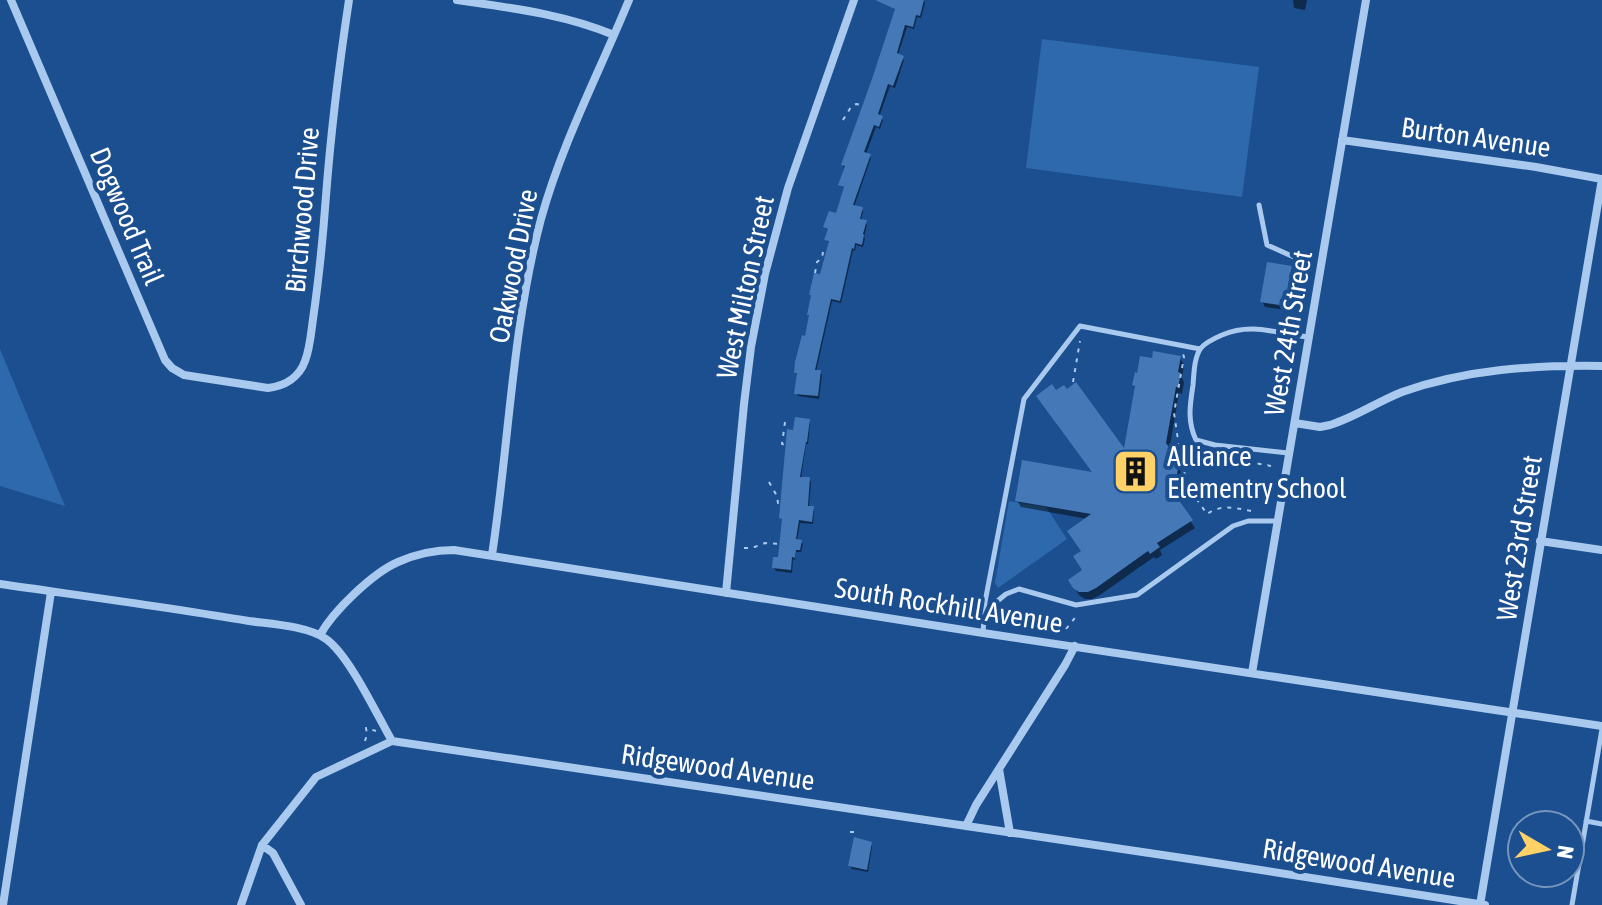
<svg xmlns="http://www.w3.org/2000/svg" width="1602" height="905" viewBox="0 0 1602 905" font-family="'Asap Condensed',sans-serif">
	<rect width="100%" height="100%" fill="#1b4f8f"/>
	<path fill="#2e69ad" d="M1042 39 1259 67 1242 197 1026 168Z
		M0 349 65 506 0 486Z
		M1009 501 1046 507 1067 539 998 588 995 583Z"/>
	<path fill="#0007" d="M895 0H924L925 3 921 18 917 17 914 29 907 27 898 55 904 60 895 88 890 86 879 117 883 120 880 129 876 127 866 154 871 158 854 207 861 209 863 212 861 221 865 222 867 225 864 237 865 239 863 247 856 245 855 251 853 250 841 303 832 301 816 372H820L822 375 819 399 798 396 796 393 798 377 796 373 807 338 830 243 827 240 830 231 825 227 837 215 846 189 840 185 844 168 843 165 894 22 895 10 894 7Z
		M1293 0H1307L1305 10 1294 8Z
		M1290 267 1293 272 1287 310 1265 307 1262 301Z
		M1180 358 1184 365 1182 378 1184 382 1182 394 1179 393 1169 451 1180 468 1181 477 1179 489 1182 495 1176 500 1195 528 1160 550 1162 555 1156 559 1154 557 1100 595 1092 599H1085L1079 595 1070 580 1084 571 1083 552 1088 519 1021 507 1017 500 1095 475 1125 453 1136 389 1134 385Z
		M809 421 810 424 808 444H806L801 479H809L811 482 809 508H813L814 511 813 524 800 523 797 541 801 542 803 544 801 552H796L795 560 793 559 792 573 776 571 774 568 779 559 784 522 781 518 795 432Z
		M871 844 872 847 868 872 852 869 850 866Z"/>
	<path fill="#4478b7" d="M875 0H924L920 16 916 15 913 27 905 25 897 53 904 56 893 86 888 84 878 114 883 116 879 127 874 125 864 152 871 154 853 205 863 207 860 219 867 220 863 234 864 235 862 245 855 243 854 249 852 248 840 301 831 299 815 370H821L818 396 794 394 797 373H794L795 362 802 335 805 336 809 315H807L811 295H809L814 273 820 274 829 241 824 240 828 229 823 227 829 211 836 213 844 187 838 185 845 166 841 165 872 79 895 9Z
		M1267 262 1292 266 1285 306 1260 302Z
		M1153 351 1181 356 1178 372 1181 373 1178 387H1176L1166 443 1177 458 1178 468 1176 482 1180 487 1173 492 1193 520 1157 543 1160 547 1150 554 1148 551 1096 588 1088 592H1079L1073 588 1068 580 1082 570 1073 556 1081 551 1067 531 1091 514 1015 501 1022 460 1092 472 1036 396 1052 384 1056 390 1064 385 1067 389 1076 382 1124 448 1135 386 1132 385 1135 372 1137 373 1140 356 1152 358Z
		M795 417 810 419 807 442H806L800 477H810L808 506H814L812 522 799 520 796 539 802 540 800 550H796L795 558 792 557 791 570 772 568 773 557H778L782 519 779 518 787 429 793 430Z
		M854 837 872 842 867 870 848 866Z"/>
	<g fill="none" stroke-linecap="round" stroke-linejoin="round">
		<path stroke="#a9c9ee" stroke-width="2" stroke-dasharray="4 6" stroke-linecap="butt" d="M843 120 851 107 856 104 862 105
			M815 273 817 262 822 258 823 252
			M1073 382 1080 341
			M785 422 782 444 786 445
			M1179 447 1174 413 1184 357 1183 354
			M769 482 777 496 778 503 781 504
			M1251 511C1236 508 1221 504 1207 514L1187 485 1179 447 1199 453 1271 466
			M744 548H752L765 543 779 544
			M1066 629 1078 614
			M365 741 367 734 366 728 376 731
			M850 832H856"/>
		<path stroke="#a9c9ee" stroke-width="5" d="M1259 205 1267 245 1305 262
			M1288 453 1215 445 1196 440C1187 421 1190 405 1193 385 1194 374 1194 357 1201 348 1206 342 1215 338 1222 335 1253 322 1277 334 1308 337
			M986 622 995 603 1006 594 1019 589 1076 605 1137 595 1233 526 1248 521H1277
			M983 633 985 602 1024 399 1080 326 1200 349
			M1586 821 1602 824
			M1572 905 1602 729"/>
		<path stroke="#a9c9ee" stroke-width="8" d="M11 0 165 360 172 368 184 375 268 388C284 386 299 378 305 361 310 348 311 333 313 319 319 278 323 237 326 196 331 130 339 66 349 0
			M457 0C511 8 564 14 614 35
			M1342 140 1536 167 1602 179
			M1295 423 1320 427 1330 425C1355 417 1377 402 1402 392 1467 369 1534 365 1602 366
			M1540 541 1602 550
			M492 555C509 444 512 328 541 219 562 143 599 73 629 0
			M0 584C83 596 166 607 249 621 271 624 308 626 326 639 349 655 377 715 392 741
			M726 593 744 404 751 347 765 274 788 188 854 0
			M320 635C334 610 373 573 398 562 416 554 435 550 454 550L983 633 1602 726
			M1252 673 1366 0
			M392 741 1203 861 1485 905
			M999 769 1010 833
			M966 826 976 805 1065 665 1075 646
			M262 845 273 853 301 905
			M3 905 51 592
			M241 905 262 845 316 777 392 741
			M1480 905 1602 179"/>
	</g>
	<defs>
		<symbol id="building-square" viewBox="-11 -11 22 22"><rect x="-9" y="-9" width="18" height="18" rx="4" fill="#ffd166" stroke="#1b4f8f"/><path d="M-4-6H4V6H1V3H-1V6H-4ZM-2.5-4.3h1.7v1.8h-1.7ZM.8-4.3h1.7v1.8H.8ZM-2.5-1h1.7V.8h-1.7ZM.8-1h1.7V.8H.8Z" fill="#111"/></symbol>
	</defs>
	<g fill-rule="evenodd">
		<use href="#building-square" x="1110" y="446" width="51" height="51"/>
	</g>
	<g text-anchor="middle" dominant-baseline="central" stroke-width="8" stroke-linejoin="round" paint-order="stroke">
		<g font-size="28" fill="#fff" stroke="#1b4f8f">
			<text transform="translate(1476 137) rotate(8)">Burton Avenue</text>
			<text transform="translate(302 210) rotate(-85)">Birchwood Drive</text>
			<text transform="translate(127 216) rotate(67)">Dogwood Trail</text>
			<text transform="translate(513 266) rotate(-79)">Oakwood Drive</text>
			<text transform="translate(745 287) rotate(-78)">West Milton Street</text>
			<text transform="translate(1288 333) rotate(-80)">West 24th Street</text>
			<text transform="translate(1519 538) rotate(-81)">West 23rd Street</text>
			<text transform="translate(949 605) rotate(9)">South Rockhill Avenue</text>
			<text transform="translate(718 767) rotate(8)">Ridgewood Avenue</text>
			<text transform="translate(1359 863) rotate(9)">Ridgewood Avenue</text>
		</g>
		<g font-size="28" fill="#fff" stroke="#1b4f8f" text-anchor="start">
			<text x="1167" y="456">Alliance<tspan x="1167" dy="32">Elementry School</tspan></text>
		</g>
	</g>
	<g transform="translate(1546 849) rotate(99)"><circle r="38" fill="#1b4f8f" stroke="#7695bc" stroke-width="2"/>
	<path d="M0-6L14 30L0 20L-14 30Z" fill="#ffd166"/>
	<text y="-12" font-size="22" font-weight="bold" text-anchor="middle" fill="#ffffff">N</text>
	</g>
</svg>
